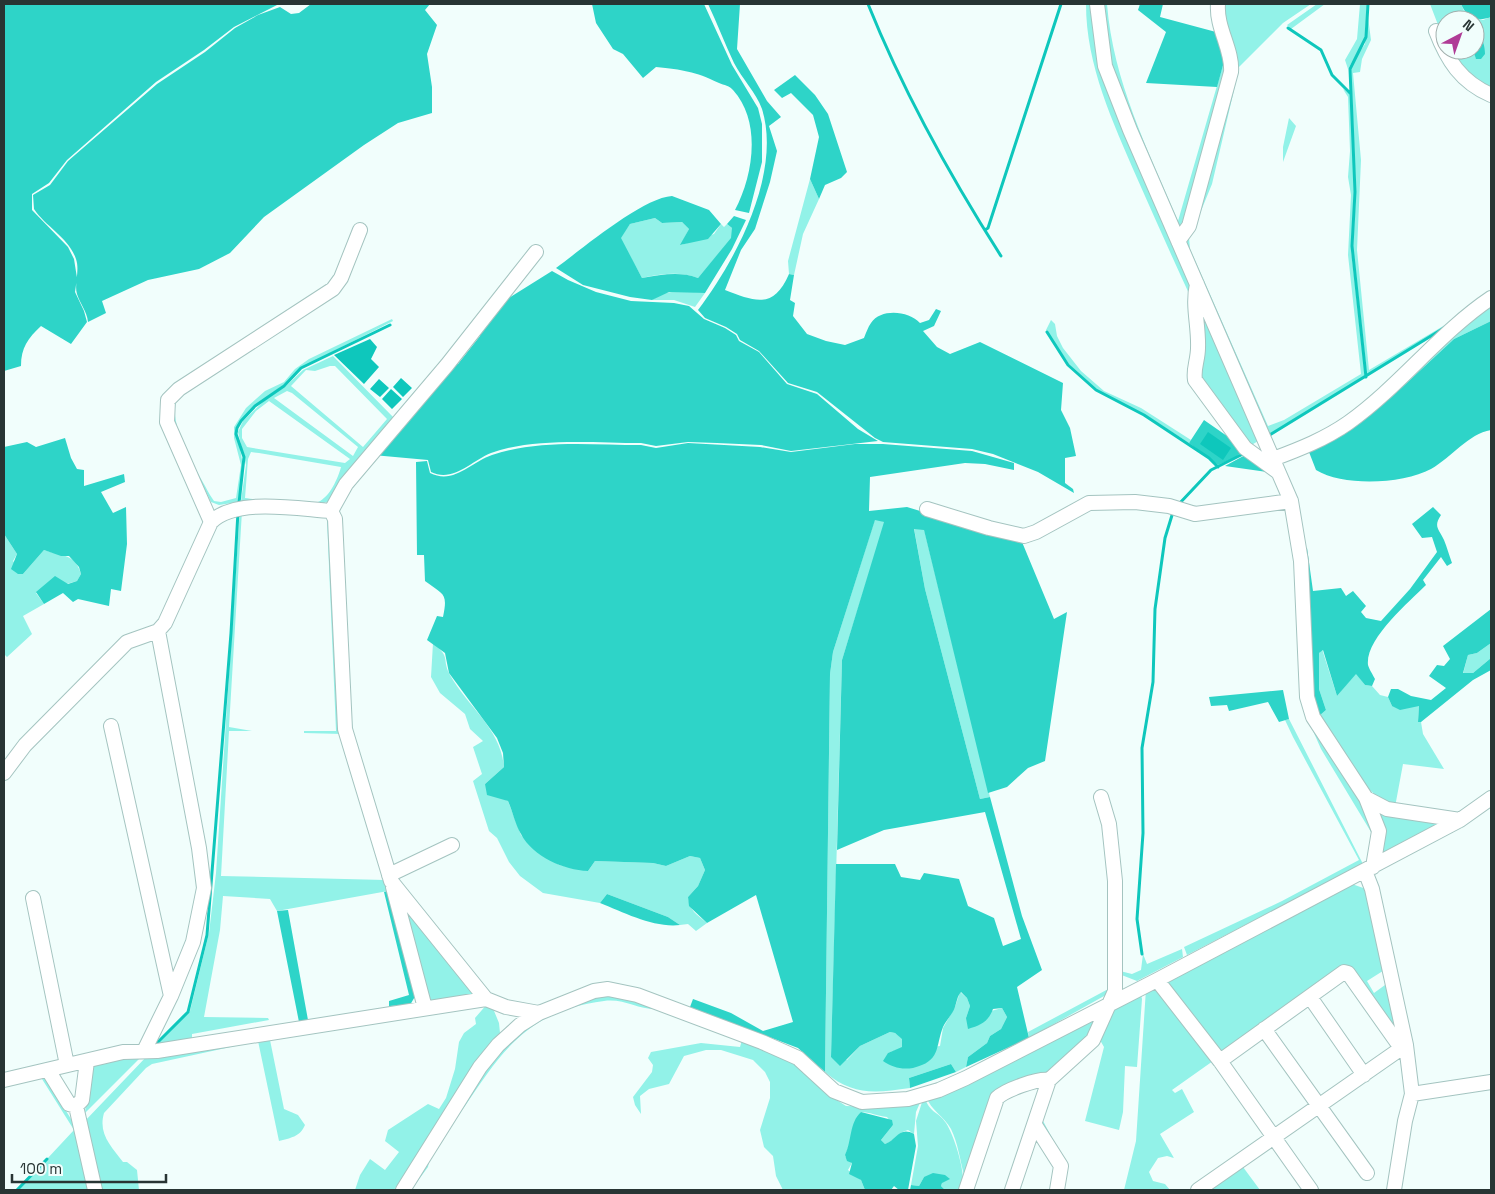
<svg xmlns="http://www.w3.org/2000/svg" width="1495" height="1194" viewBox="0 0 1495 1194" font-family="'Space Grotesk',sans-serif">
	<rect width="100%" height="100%" fill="#f1fefc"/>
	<path fill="#92f2e8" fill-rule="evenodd" d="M1086 4H1093V23L1192 287V300C1173 259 1155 219 1137 178 1113 122 1086 66 1086 4Z
		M1099 4H1107C1113 81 1148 150 1178 221L1225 58 1227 66 1180 230 1113 75Z
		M1219 4H1311L1283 23 1237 69Z
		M1317 4H1325L1291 29 1287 25Z
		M1360 4H1367L1365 39 1348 69 1345 60 1357 39Z
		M1430 4H1461L1465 13 1483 20 1491 17V93L1481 87 1448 50H1473L1476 58 1477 34H1475V20H1445V43Z
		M1368 17 1371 40 1362 59 1360 72 1353 73 1361 160 1357 250 1369 370 1450 322 1491 290V294L1448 325 1367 376 1353 247 1356 193 1351 68 1354 60 1365 44Z
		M1238 73 1212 184 1194 228 1230 79Z
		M1343 89 1351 95 1354 193 1351 248 1365 377 1266 436 1185 249 1186 236 1189 238 1190 249 1268 426 1284 420 1361 374 1348 255 1351 195 1348 177 1350 151 1348 97Z
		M1289 118 1296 126 1283 162V147Z
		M810 179 819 199 803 234 794 275 789 274 788 261Z
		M655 218 662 223 682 222 689 229 681 245 714 234 721 224 724 227 727 224 732 228V238L698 278C679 271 661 274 642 278L620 238 630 224Z
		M681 291 705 293 695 307 674 300H652L663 293Z
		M1196 298 1260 440 1248 447 1199 379Z
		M1491 307V321L1454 339 1397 392 1359 424 1309 452 1484 309Z
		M392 319 393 321 301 368 283 385 255 406 236 427 243 465 238 502 219 505 211 502 171 420 169 408 176 401C169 429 197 470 210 495L214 501 221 502 236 498 241 465 234 438V427L246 408 265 391 284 382 295 369 309 359Z
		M1051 320 1055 324 1057 336 1063 348 1081 371 1104 391 1141 408 1191 440 1189 443 1144 414 1097 390 1069 364 1046 330Z
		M333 356 395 419 330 500C311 513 264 503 241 501L246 465 238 432 243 421 266 399 286 386 303 370ZM330 366H335L387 419 363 447 291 386 306 370 315 371ZM287 391 292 393 358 447 353 456 274 398ZM269 401 350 459 345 463 247 447 242 438V429L256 411ZM251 452 259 453 341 467C338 478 330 497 318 502 302 509 263 500 245 498L248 459Z
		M240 508 329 516 342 734 304 733V731H336L327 519 324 516 242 511 229 727 252 731H229L221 876 385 880 388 891 277 911 270 899 223 896 220 930 204 1017 268 1018 269 1020 192 1034V1039L157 1045 190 1011 209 933 216 873Z
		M875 519 885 522 842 660 831 1057 847 1060 860 1046 890 1032 895 1033 903 1039 902 1048 888 1053 940 1046 943 1028 955 1007 960 992 967 998 970 1006 966 1018 1002 1008 1007 1017 1001 1029 990 1036 987 1043 968 1057 966 1067 956 1072 951 1064 909 1078 910 1088C875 1093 853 1096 825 1072L830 674 833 652Z
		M914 528 924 529 990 797 980 799 925 589Z
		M4 534 17 554 13 561 23 574 44 550C61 556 75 553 81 574L77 581 36 593 44 604 23 616 32 634 7 657 4 654Z
		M433 643C452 659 441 658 450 675 468 707 501 729 504 767L485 784 498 796 508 801 521 835 559 865 588 871 595 861 653 863 666 866 690 856 700 858 705 870 698 886 688 897C690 911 696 914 707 923L696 931 688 924 680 925 668 917 607 894 600 903 543 893 520 876 509 862 497 838 489 831 473 781 482 774 473 747 483 741 470 729 465 714 440 693 431 677Z
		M1491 643V658L1473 673 1463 674 1468 655 1477 653Z
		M1322 649 1337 696 1356 673 1365 685 1372 686 1380 695 1388 697 1392 706H1419L1418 722H1421L1423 734 1444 769 1403 764 1395 807 1376 796 1362 782 1319 716 1326 710 1319 689V653Z
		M1289 719 1363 864 1187 955 1184 947 1282 901 1359 860 1293 737 1285 720Z
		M1310 724 1371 816 1374 837 1321 749Z
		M1381 811 1448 821 1377 855 1379 813Z
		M1352 884 1366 889 1386 969 1367 981 1374 993 1385 985H1389L1396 1029 1347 966 1220 1056 1165 981Z
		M400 902 474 994 428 1002Z
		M1182 949 1183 957 1137 981 1119 974 1120 971 1132 974 1141 970 1143 954 1147 964Z
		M1112 987 1113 991 1029 1038 1028 1032Z
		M1146 989 1156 990 1213 1061 1172 1090 1175 1093 1182 1089 1194 1112 1160 1134 1174 1158 1167 1156 1158 1158 1149 1172 1153 1181 1165 1184 1170 1190H1124L1136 1141Z
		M1140 991 1142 999 1137 1067 1125 1066 1123 1112 1119 1130 1085 1121 1104 1047 1100 1040 1055 1081 1042 1119 1067 1166 1062 1190H1059L1065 1167 1040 1119 1056 1075 1094 1041 1115 1005Z
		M618 995 660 1009C639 1011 625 998 604 1001 530 1010 503 1049 465 1106 453 1123 441 1139 430 1156L428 1167 411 1190H406C440 1138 471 1078 516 1034 541 1011 585 997 618 995Z
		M488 1003 492 1006 499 1023 500 1033 480 1057 394 1190H355L360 1175 370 1159 385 1170 399 1152 385 1141 388 1130 428 1104 439 1109 446 1098 455 1069 459 1042 464 1033 476 1024 475 1018Z
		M1097 1018 1092 1036 1047 1074 1000 1093 964 1175C960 1160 958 1143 951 1129 944 1116 931 1111 926 1096Z
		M326 1031 270 1040 284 1109 298 1115 305 1125C300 1137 290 1138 279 1141L258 1041 152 1064 146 1068 104 1113C98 1134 111 1146 123 1162H127L137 1170 139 1190H98L83 1123 148 1055Z
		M742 1040 794 1061 832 1097 846 1106 875 1107 922 1098 916 1112 914 1134 908 1130C897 1133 894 1141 885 1144L881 1140 893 1125 887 1117C877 1116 870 1112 861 1112L845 1156 852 1163 848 1170 861 1180 865 1190H783L776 1176 773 1156 764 1147 760 1130 770 1098V1082L765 1072 753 1060 721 1050H706L684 1056 669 1084 649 1089 640 1096 641 1114 635 1105 633 1097 652 1072 653 1065 648 1058 651 1052 701 1043 740 1047Z
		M138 1056 139 1059 85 1113 88 1083 95 1063Z
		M45 1077 76 1127 90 1190H18L74 1130 42 1079 38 1078Z
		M924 1096C930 1114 937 1110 946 1123 955 1137 966 1174 963 1190H945L941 1186 942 1183 924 1177 919 1186 911 1185 918 1146 916 1121Z
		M1243 1167 1260 1190H1206Z"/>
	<path fill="#2ed4c8" d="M4 4H279L234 27 204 50 156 82 67 160 49 183 32 194V210L68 247 74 259 77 278 75 292 84 311 87 322 71 344 41 326C28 338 21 348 21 366L4 371Z
		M311 4H430L425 10 437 25 427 54 432 87V113L398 123 364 145 264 217 230 253 199 269 148 280 102 301 106 313 88 322C87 311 80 304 77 294 74 284 80 271 76 259 69 238 46 227 34 209L33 195 50 185 68 161 157 84 205 52 235 28 258 15 280 7 291 14 299 13Z
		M592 4H704L732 65 758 108 762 124V162L749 213 735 210C753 176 762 122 733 90 730 86 724 85 719 83 694 71 683 70 656 67L643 78 623 54 613 49 596 23Z
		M708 4H740L737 49 767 101 781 117 769 126 777 151 770 182 755 229 741 250 725 290C756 302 774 309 789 274L794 275 790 300 795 303 793 316 807 334 826 341 845 345 864 338C866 333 868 327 871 323 881 308 909 311 920 323L929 320 936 309 941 311 934 326 923 331 937 347 950 354 980 342 1063 383 1061 410 1070 428 1076 456 1065 458V483L1073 489 1074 493 1038 472 993 454 972 449 883 442 875 438 817 392 788 383 759 351 740 340 737 334 726 327 705 318 698 310C736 260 782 173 762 109 756 92 742 79 734 63 725 44 717 23 708 4Z
		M1140 4H1163L1160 17 1216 32 1225 58 1217 87 1146 83 1166 32 1138 10Z
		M1461 4H1491V17C1477 22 1467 18 1461 4Z
		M1475 34C1483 36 1485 47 1485 54L1481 59H1476L1473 50H1475Z
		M795 75 815 95 828 114 847 172 841 178 825 185 819 199 810 179 819 137 813 115 791 93 782 98 774 90Z
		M672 196 709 210 721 224 708 239 680 245 689 229 682 222 662 223 655 218 630 224 621 238 642 278C662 275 678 271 698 278L731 238 732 228 727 224 734 216 746 220 732 249 705 293 669 292 652 300 630 297 583 285 556 268C582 249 642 198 672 196Z
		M552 271 568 280 596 292 631 301 674 303 689 306 704 319 725 328 736 335 739 341 759 352 787 384 817 394 858 429 878 441 791 451 761 445 717 443 688 442 656 446 641 443C595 443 534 437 491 453 471 461 453 483 431 472L428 460 373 455 453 363 458 364 480 336 478 330 501 303Z
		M1491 321V430C1468 434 1452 457 1431 469 1403 484 1344 487 1316 470L1309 452 1359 424 1397 392 1454 339Z
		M1204 420 1237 443 1243 451 1236 457 1218 465 1189 443Z
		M65 438 71 458 77 469 84 470V486L124 474 125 482 101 492 113 513 126 507 127 544 121 591 111 589 109 606 78 599 73 602 63 593 44 604 36 592 55 576 68 584 77 581 81 574 79 567 69 556H61L44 550 23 574H18L11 569 17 554 4 534V447L27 442 36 447Z
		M688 443 760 447 791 452 855 444H883L972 451 1014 463V470L985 464 965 463 870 477 869 511 907 507 1022 542 1054 619 1067 612 1045 761 1028 768 1007 787 988 793 924 530 914 529 925 589 980 799 990 797 1022 916 1042 970 1017 987 1029 1038 966 1067 968 1057 987 1043 990 1036 1001 1029 1007 1017 1002 1008 993 1009C988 1022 981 1025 968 1029L966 1018 970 1006 967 998 961 992C957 997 957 1001 955 1007 953 1014 946 1020 943 1027 935 1048 941 1061 913 1068 901 1070 892 1067 883 1061L888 1053 902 1047V1039L895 1033 890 1032 860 1046 840 1066 831 1057 836 864H895L901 877 920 880 924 873 959 879 968 906 994 918 1003 946 1021 939 985 812 884 830 837 850 842 660 884 522 875 520 833 652 830 674 825 1072 798 1048 690 1007 693 999 731 1013 763 1031 793 1022 756 895 707 923 689 906 688 897 698 886 705 870 700 858 690 856 666 866 653 863 595 861 588 871C564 870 533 857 521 834 515 824 513 812 508 801L487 795 485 784 504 767 503 753 497 738 449 673 445 653 427 640 437 616 443 617C448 593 444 595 425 581L424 555H417L416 462 427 461 430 473C454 485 471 462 492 455 539 439 592 445 641 445L656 448Z
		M1247 454 1267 472 1225 466Z
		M1433 507 1441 515C1433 527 1439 529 1444 540 1447 547 1449 555 1452 563L1447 566 1441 557 1423 580 1426 585C1409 602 1365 639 1368 665 1369 669 1373 675 1375 679L1372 686 1365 685 1356 674 1337 696 1323 650 1319 653V689L1326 710 1319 716 1311 694 1303 549 1307 548 1313 591 1341 588 1346 596 1353 591 1366 606 1361 612 1366 618 1381 621 1410 589 1437 552 1432 537 1422 538 1412 524Z
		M1491 609V643L1477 653 1468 655 1463 673H1473L1491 658V670L1473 680 1421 722H1418L1419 706 1400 710 1392 706 1388 697 1391 689H1398L1411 696 1431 700 1446 688 1429 676 1437 665 1444 666 1450 659 1443 646Z
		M1283 690 1289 719 1279 722 1268 702 1229 711 1227 705 1211 706 1209 697Z
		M388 891 417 993 410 1005 389 1006V1001L409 995 384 892Z
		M607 894 668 917 680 925C654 928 625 913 600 903Z
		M288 910 308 1020 299 1022 277 911Z
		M951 1064 956 1072 910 1088 909 1078Z
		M861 1112 892 1120 893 1125 881 1140 885 1144C897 1140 899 1126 914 1134L916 1146 908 1190H899L894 1186 891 1190H865L861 1180 849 1174 852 1163 847 1161 845 1155C852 1141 849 1123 861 1112Z
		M933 1173 945 1175 950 1179 942 1183 941 1186 945 1190H910L911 1185 919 1186 924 1177Z"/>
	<path fill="#0ec7bc" d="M370 339 377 347 371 359 379 367 364 384 334 355Z
		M401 378 412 388 403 397 393 387Z
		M379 379 389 388 380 397 370 389Z
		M391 389 402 399 392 409 382 399Z
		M1208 432 1231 448 1223 460 1200 444Z"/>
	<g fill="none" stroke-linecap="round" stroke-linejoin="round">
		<path stroke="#0ec7bc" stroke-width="3" d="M868 4C903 91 950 176 1001 256
			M1288 28 1321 50 1332 75 1351 94
			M985 230 988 228 1061 4
			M1047 332 1068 365 1096 390 1144 415 1209 458 1218 467
			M1366 377 1352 246 1355 192 1350 69 1366 37 1368 4
			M1268 436 1444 328
			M239 503 244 457 236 434 237 428 241 421 255 406 284 386 301 368 390 325
			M1178 505 1211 470 1245 453
			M1142 954 1137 919 1143 833 1142 748 1153 682 1155 609 1165 538 1173 512
			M154 1046 188 1012 207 935 231 633 238 512
			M17 1190 47 1159"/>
		<defs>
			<path id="minor" d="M1097 4 1105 66 1130 130 1291 501 1301 561 1307 697 1313 717 1366 798 1379 831 1373 867
				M1436 31C1447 60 1461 82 1491 95
				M1178 241 1189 226 1231 72C1233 50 1216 28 1218 4
				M536 252 447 365 346 484 331 511 335 519 345 729 391 881 486 999 506 1007 539 1013
				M1197 284C1192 306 1199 326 1198 348 1198 360 1193 369 1195 380L1245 448 1278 472
				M1273 459C1300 449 1325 439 1348 423 1400 386 1439 333 1491 298
				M927 509 989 528 1024 536 1036 532 1089 503 1135 502 1169 506 1195 514 1291 501
				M211 522 167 422 168 400 179 389 333 289 341 278 360 230
				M111 726 171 996
				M4 773 25 745 127 642 158 631 165 623 211 522C236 497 298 509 331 511
				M1366 798 1387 809 1460 820
				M1365 871 1372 889 1406 1045 1412 1094 1405 1121 1394 1190
				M389 875 452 845
				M393 887 425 1008
				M33 898 67 1065
				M1157 980 1220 1061 1311 1190
				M1310 997 1364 1075
				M1264 1029 1367 1173
				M144 1051 171 996 193 942 204 888 199 848 158 631
				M1220 1061 1344 972 1348 973 1401 1048
				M48 1070 69 1104 76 1106 82 1100 87 1061
				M4 1080 123 1052 157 1051 188 1046 486 999
				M1412 1094 1491 1082
				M76 1106 95 1190
				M1035 1125 1061 1166 1057 1190
				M403 1190 480 1067 498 1045 520 1025 539 1013 594 991 608 989 637 995 762 1042 798 1058 834 1091 862 1102 908 1099 939 1090 966 1078 1157 980 1460 820 1491 798
				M966 1190 997 1098C1005 1090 1038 1078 1049 1080
				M1012 1190 1049 1080 1093 1040 1115 991V881L1109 824 1101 797
				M1198 1190 1406 1045"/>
		</defs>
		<use href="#minor" stroke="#a4c4c0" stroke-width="16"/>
		<use href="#minor" stroke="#fff" stroke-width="14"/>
	</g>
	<rect width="1495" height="1194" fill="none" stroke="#283534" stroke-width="10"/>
	<g transform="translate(1460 35) rotate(41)"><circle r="24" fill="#f1fefc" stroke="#a1aeac"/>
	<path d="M0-4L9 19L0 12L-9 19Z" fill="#af3c96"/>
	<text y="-8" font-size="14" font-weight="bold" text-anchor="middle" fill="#283534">N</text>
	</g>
	<path d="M12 1174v8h154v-8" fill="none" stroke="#283534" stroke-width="2.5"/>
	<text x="20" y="1174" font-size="15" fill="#283534" stroke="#f1fefc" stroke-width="4" paint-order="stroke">100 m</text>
</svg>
